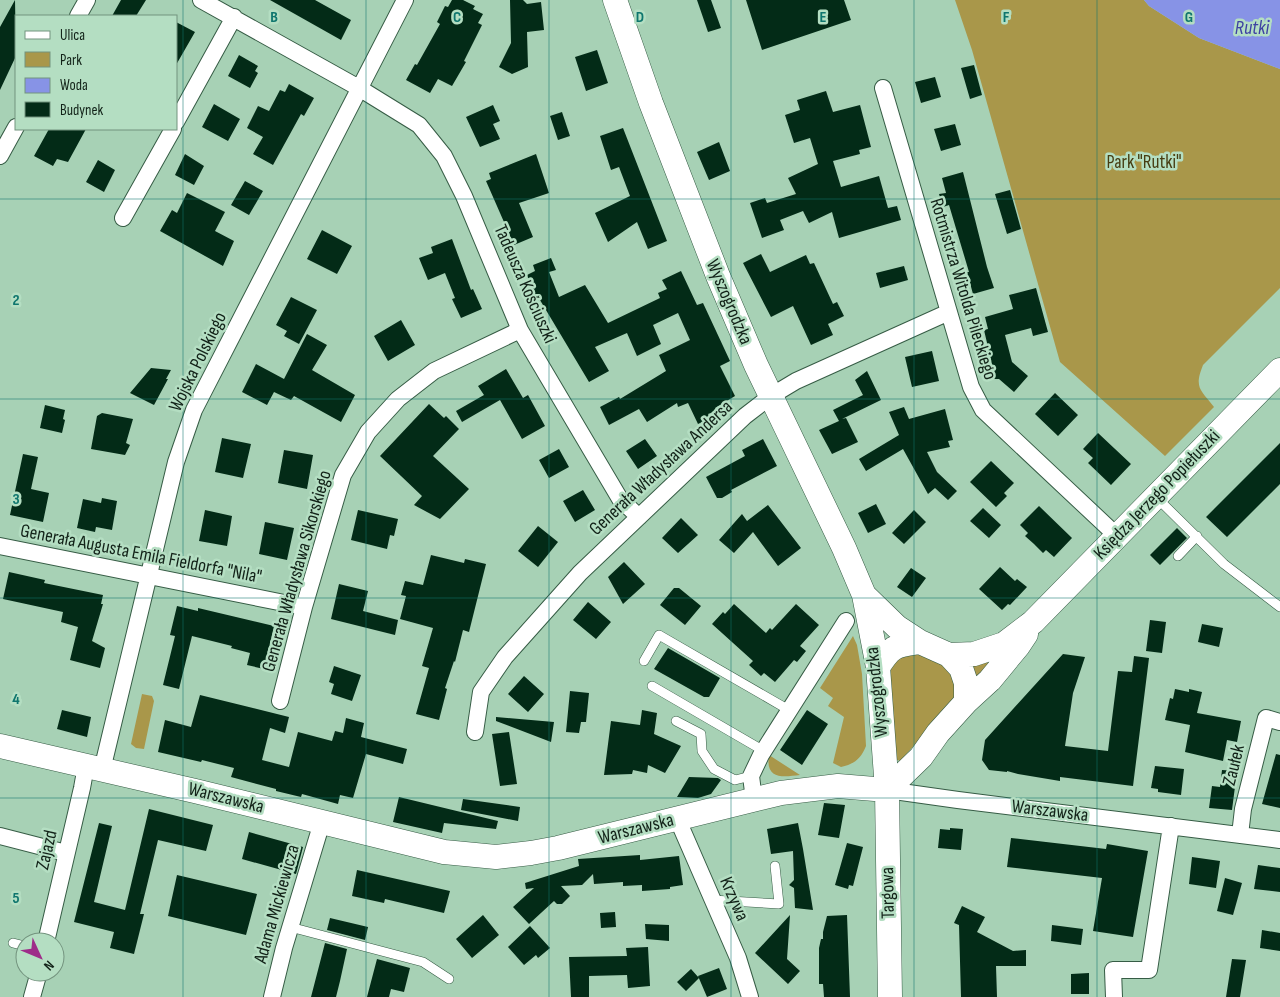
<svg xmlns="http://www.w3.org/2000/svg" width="1280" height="997" viewBox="0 0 1280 997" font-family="'Sofia Sans Condensed',sans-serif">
	<rect width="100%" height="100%" fill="#a7d1b5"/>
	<path fill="#a9974a" d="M955 0H1144L1149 6 1199 38 1280 69V288L1203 365C1194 388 1200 389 1214 407L1165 456 1060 362 972 50Z
		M853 636 857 645 862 674 866 746C861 759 854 764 841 767L833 763 844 717 828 706 833 698 820 688Z
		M914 652 943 665 951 671 957 683 955 698 928 730 900 761 895 759 889 670 895 659Z
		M999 652 974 684 972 660Z
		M142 694 152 696 154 701 144 749 136 748 131 744Z
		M769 755 800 775C783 777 765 780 769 755Z"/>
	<path fill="#8793e6" d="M1144 0H1280V69L1199 38 1149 6Z"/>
	<path fill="#032b17" d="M15 0 16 56 0 90V27Z
		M121 0H146L136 16H112Z
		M270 0H315L351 20 341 40Z
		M452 0H463L475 6 473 9 483 14 478 23 482 25 464 61 466 62 452 86 438 79 430 93 406 80 415 64 417 65 440 24 437 22 445 6 448 7Z
		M510 0H523L527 4 541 2 544 30 527 32 528 67 512 74 499 67 511 43Z
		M697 0H711L721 28 708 32Z
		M746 0H844L851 20 762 50Z
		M176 22 195 32 176 65Z
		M597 50 608 83 586 91 575 57Z
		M239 55 258 66 255 71 258 73 250 88 228 76Z
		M974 65 982 95 970 99 961 68Z
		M935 77 941 97 921 103 915 82Z
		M289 84 314 98 304 116 301 114 273 165 253 154 263 137 247 128 258 106 269 111 280 90 285 92Z
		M826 91 833 112 860 105 871 147 859 150 860 154 833 161 841 187 879 176 888 208 897 206 901 220 839 238 832 212 809 223 803 211 780 220 784 230 762 238 750 203 765 198 767 203 796 194 788 178 818 164 810 138 794 143 785 115 800 110 797 100Z
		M214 104 240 119 228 141 202 127Z
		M493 105 500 121 493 124 500 139 480 147 466 117Z
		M562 112 570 136 558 140 550 116Z
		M955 124 961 145 941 151 934 129Z
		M623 128 667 241 648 249 637 222 608 242 595 213 630 196 619 167 611 170 600 136Z
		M49 129H86L68 162 57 159 53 166 34 156Z
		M719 142 730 171 709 180 697 152Z
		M185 154 204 166 194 185 175 175Z
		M536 154 549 193 519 203 533 237 514 245 486 181 491 179 489 173Z
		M98 160 115 170 104 192 86 182Z
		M963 172 987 267 994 288 973 294 967 272H969L949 205 943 207 939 194 946 193 942 178Z
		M245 181 263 191 249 215 231 205Z
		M1010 190 1021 229 1007 234 995 194Z
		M187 193 225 212 215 231 234 241 223 266 160 231 172 210 177 213Z
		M322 230 352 246 337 274 307 259Z
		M452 239 471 290 473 289 482 309 461 318 452 299 455 298 445 273 428 280 419 258 433 253 431 247Z
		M761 254 770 272 806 255 810 264 814 263 833 304 837 302 844 316 828 324 833 335 811 345 793 306 771 317 743 263Z
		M551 258 556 270 549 272 559 297 585 285 608 323 660 298 658 293 667 289 662 280 681 271 697 305 703 303 730 361 720 366 735 396 715 408 716 411 708 414 710 418 698 424 688 403 678 407 677 403 647 422 639 409 609 425 600 407 619 397 620 399 666 371 659 355 690 340 678 313 653 325 661 344 637 356 627 333 595 347 609 371 589 382 537 295H535L527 275 535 271 533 265Z
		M904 266 908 280 880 288 876 273Z
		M1036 288 1048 332 1033 336 1031 328 1005 335 1012 362 1028 376 1014 392 999 379H986L992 364 984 330 988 329 985 317 1013 309 1009 295Z
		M291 297 317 310 299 344 284 336 287 331 276 325Z
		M401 320 415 345 388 361 374 336Z
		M307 334 327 345 312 370 355 395 341 422 294 396 291 400 274 392 267 405 242 392 256 364 284 379Z
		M932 351 939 381 912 387 905 357Z
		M151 368 171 370 166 379H168L154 405 130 393Z
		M506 369 523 398 528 395 545 426 522 439 500 400 462 422 456 411 484 395 478 386Z
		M867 371 881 400 842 419 846 418 858 442 832 454 819 430 839 421 833 410 863 395 855 380Z
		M1055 393 1078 415 1058 436 1035 414Z
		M429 404 444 418 446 416 459 429 433 456 469 489 440 519 414 505 422 496 380 456Z
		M45 405 65 410 63 419 65 420 62 433 40 428Z
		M904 407 909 419 945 409 953 440 948 441 950 447 927 452 937 472 957 491 948 500 935 488 928 494 903 449 866 471 859 459 899 435 889 412Z
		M102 413 133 419 126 443 130 445 125 455 91 449 97 416Z
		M1098 433 1131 464 1111 485 1088 463 1093 458 1083 449Z
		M222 438 251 444 243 478 215 472Z
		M645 439 657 456 638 469 626 451Z
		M763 439 777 466 731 490 732 492 722 498H717L706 477 745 456 742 450Z
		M1280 443V484L1227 537 1206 517Z
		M559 449 569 467 549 478 539 460Z
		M284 450 313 455 307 489 278 483Z
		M23 454 38 457 31 489 49 493 43 522 10 515Z
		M991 461 1014 483 1004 493 1007 496 996 507 970 482Z
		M583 490 595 510 575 522 563 501Z
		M102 498 117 501 112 530 96 527 95 532 77 528 83 499 101 503Z
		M876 504 886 524 868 533 858 513Z
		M768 505 801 548 778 566 753 532 734 553 719 540 742 514 747 521Z
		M1039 506 1072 538 1054 557 1046 550 1043 553 1034 544 1025 536 1028 533 1020 525Z
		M983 508 1001 525 989 538 970 521Z
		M205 510 232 516 227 546 199 541Z
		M358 510 398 519 394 536 390 535 387 549 351 540Z
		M914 510 926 522 904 544 892 533Z
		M681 518 698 535 678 553 662 538Z
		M265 522 294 528 287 560 259 554Z
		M538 526 558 542 538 567 518 551Z
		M1177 528 1187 538 1160 565 1150 555Z
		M431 555 464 563 465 559 486 564 469 632 463 630 455 662 454 661 445 688 447 689 439 720 416 714 429 668 422 666 433 628 400 619 406 596 401 595 405 581 423 585Z
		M624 562 645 584 623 604 608 577Z
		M1000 567 1015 581 1017 579 1027 587 1010 605 1008 604 1002 610 979 589Z
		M911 568 926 578 912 597 897 587Z
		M9 572 45 580 44 583 103 595 101 604H103L92 641 105 648 100 668 70 660 78 627 61 622 63 612 3 599Z
		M339 584 368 591 363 611 398 620 395 635 331 619Z
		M674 588H679L701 606 685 625 660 605Z
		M588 602 611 622 596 639 573 620Z
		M734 604 766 633 770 628 772 630 796 604 819 625 800 646 806 651 797 662 794 660 775 682 764 673 761 676 749 665 753 661 712 624 723 612 725 614Z
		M177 606 198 611V608L274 626 264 669 247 665 250 653 231 648 232 646 192 636 179 689 163 685 175 636 170 635Z
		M1150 620 1166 622 1162 653 1146 651Z
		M1202 624 1223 628 1219 647 1198 642Z
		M668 648 720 678 709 697H704L654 669Z
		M1063 654 1085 657 1073 693 1065 746 1108 751 1118 671 1132 672 1134 656 1149 658 1133 786 1060 777V781L1018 774 1007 771V772L989 770 982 760 985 740Z
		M334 666 361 675 352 701 331 694 334 684 329 682Z
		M524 676 544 694 528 712 508 694Z
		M1175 689 1189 692V689L1202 692 1197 713 1241 721 1237 742 1227 740 1223 761 1185 752 1190 725 1165 720 1170 698 1173 699Z
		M570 691 589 693 586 722H581L579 733 566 732Z
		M200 695 289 717 285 733 270 728 262 760 289 767 298 732 332 741 335 731 343 733 346 718 364 723 361 737 407 749 403 764 366 754 353 798 340 795 338 804 302 794 301 797 276 791V789L231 777 234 768 202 760 201 762 158 752 165 720 191 727Z
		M62 710 91 717 87 737 57 729Z
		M642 710 657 713 654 734 681 746 665 773 648 765 647 773 633 770 632 774 604 775 611 721 640 725Z
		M807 710 828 724 802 765 780 750Z
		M496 717 554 722 551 742 496 721Z
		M509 732 517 784 500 786 492 734Z
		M1276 754 1280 755V808L1262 804Z
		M1155 766 1184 769 1181 795 1158 792V789L1151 788Z
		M1222 770 1237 771 1232 810 1209 808 1212 786 1220 787Z
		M689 777 718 778 721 780 711 794 698 798 677 797Z
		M399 797 498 821 496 829 444 823 442 833 393 822Z
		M463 799 520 807 518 821 461 810Z
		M824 803 845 805 839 838 818 835Z
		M149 809 213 825 206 851 158 840 140 914H144L134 954 110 948 114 932 74 922 99 823 112 826 94 902 125 910Z
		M798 823 803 849 813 910 795 908 794 888 789 885 794 880 793 851 771 854 767 829Z
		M950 828 963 829 961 850 938 848 940 829 950 830Z
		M249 832 303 847 296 874 242 859Z
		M1011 838 1106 849 1107 844 1148 851 1133 937 1093 931 1102 878 1007 867Z
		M847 843 863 847 853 886 849 885 848 889 835 885Z
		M640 855V860L679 856 683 885 670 887V889L642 891V885L623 886V882L594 884 593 874 582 885 561 886 570 896 562 904H557L554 901 529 924 513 907 534 888 526 889 525 883 579 866 578 859Z
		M1192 857 1220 861 1216 888 1189 884Z
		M1258 865 1280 868V892L1254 889Z
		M357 870 450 891 444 913 385 899 384 903 352 896Z
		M177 875 257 894 246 935 168 916Z
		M1225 878 1242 883 1233 915 1217 911Z
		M962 906 985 917 977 932 1013 951 1026 950V966H996L997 997H961L959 925 954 923Z
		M615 912 616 927 601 928 600 913Z
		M483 915 499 935 472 958 456 939Z
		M790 915 787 959 800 971 788 984 755 953Z
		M847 915 850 997H824L823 984H819V948L821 939H823V932L827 916Z
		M330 918 368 927 365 940 327 930Z
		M645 924 669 925V941L646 939Z
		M1052 925 1083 929 1081 945 1051 941Z
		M530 926 550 948 538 958 536 955 524 965 508 947Z
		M1262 930 1280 933V951L1260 948Z
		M325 943 347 949 340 981 336 997H311Z
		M648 947 650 986 628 988 627 975 589 976V997H571L569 957 627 956 626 948Z
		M377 959 410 968 404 992 391 989 389 997H367Z
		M1232 959 1246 960 1240 997H1226Z
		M719 968 727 989 707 997 698 976Z
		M691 969 699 978 686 991 677 982Z
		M1089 973V994H1071V974Z"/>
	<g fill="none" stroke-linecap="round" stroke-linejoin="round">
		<defs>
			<path id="lane" d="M1157 498 1224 564 1280 607
				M1178 556 1197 536
				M644 661 659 635 789 710
				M652 686 764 751
				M676 721 701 734 702 751 714 769 735 780 751 776
				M712 900 779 904 775 866
				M290 927 423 962 449 979
				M13 943 25 946"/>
			<path id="street" d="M201 0 359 88 419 125 444 156 464 196 520 330 620 499 639 517
				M78 16 87 0
				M883 88 971 387 983 410 1117 536
				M176 122 234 17
				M0 156 16 127
				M123 218 173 129
				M0 546 304 607
				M280 701 304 607 343 475 368 432 398 399 434 371 520 330
				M475 732 481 692 505 657 580 573 745 416 771 396 796 381 949 312
				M102 770 176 462 194 410 405 0
				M887 790 958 800 1280 840
				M754 800 751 776 761 755 846 621
				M677 818 738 958 750 997
				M1240 835 1243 809 1266 718 1280 722
				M0 836 66 853
				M46 942 82 788 86 766
				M32 997 39 972
				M272 997 284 948 322 822
				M1114 997 1113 970H1149L1171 826"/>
			<path id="secondary" d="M615 0 651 103 718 276 756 365 844 548 864 595 878 667 887 790 890 997
				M864 595 897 627 920 642 949 655 961 668 966 683V702
				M949 655 974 654 1004 644 1033 622 1280 370
				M878 667C892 645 895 646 920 642
				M0 746 195 791 444 852 496 857 531 853 558 848 781 793 838 786 887 790
				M887 790 921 757 938 733 966 702 990 680 1018 646 1026 634"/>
		</defs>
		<use href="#lane" stroke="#365c45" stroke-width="10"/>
		<use href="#street" stroke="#365c45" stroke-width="18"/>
		<use href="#secondary" stroke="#365c45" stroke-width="25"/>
		<use href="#lane" stroke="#fff" stroke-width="9"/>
		<use href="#street" stroke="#fff" stroke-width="16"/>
		<use href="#secondary" stroke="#fff" stroke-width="24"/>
	</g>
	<path fill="none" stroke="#0f766e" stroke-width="1" stroke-opacity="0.55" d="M183 0V997M366 0V997M549 0V997M731 0V997M914 0V997M1097 0V997M0 199H1280M0 399H1280M0 598H1280M0 798H1280"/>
	<g text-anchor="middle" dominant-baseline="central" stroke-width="5" stroke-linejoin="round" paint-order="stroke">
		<g font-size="19" fill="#463c11" stroke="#b4dec2">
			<text x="1144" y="162">Park "Rutki"</text>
		</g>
		<g font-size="19" fill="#122218" stroke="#b4dec2">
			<text transform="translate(525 284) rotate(66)">Tadeusza Kościuszki</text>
			<text transform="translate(963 289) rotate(73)">Rotmistrza Witolda Pileckiego</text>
			<text transform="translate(729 302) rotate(67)">Wyszogrodzka</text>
			<text transform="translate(198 362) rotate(-64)">Wojska Polskiego</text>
			<text transform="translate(661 468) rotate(-43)">Generała Władysława Andersa</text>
			<text transform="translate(1157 495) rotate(-46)">Księdza Jerzego Popiełuszki</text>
			<text transform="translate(141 554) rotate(11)">Generała Augusta Emila Fieldorfa "Nila"</text>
			<text transform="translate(297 571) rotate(-74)">Generała Władysława Sikorskiego</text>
			<text transform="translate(877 692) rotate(-96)">Wyszogrodzka</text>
			<text transform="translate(1234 765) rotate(-76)">Zaułek</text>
			<text transform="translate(226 798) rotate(14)">Warszawska</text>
			<text transform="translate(1050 811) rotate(7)">Warszawska</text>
			<text transform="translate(636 829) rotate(-14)">Warszawska</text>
			<text transform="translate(47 850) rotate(-77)">Zajazd</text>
			<text transform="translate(888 893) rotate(-91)">Targowa</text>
			<text transform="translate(734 899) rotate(66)">Krzywa</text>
			<text transform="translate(277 904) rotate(-74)">Adama Mickiewicza</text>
		</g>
		<g font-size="20" font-style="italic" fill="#3e41a2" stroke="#b4dec2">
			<text x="1252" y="28">Rutki</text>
		</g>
	</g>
	<g font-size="16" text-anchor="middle" font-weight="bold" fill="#0f766e" stroke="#b4dec2" stroke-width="5" stroke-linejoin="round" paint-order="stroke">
		<text x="274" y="22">B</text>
		<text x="457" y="22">C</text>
		<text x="640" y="22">D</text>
		<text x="823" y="22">E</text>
		<text x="1006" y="22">F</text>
		<text x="1189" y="22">G</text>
		<text x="16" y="305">2</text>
		<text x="16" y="504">3</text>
		<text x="16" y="704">4</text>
		<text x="16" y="903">5</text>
	</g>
	<rect x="15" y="15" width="162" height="115" fill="#b4dec2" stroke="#73937e"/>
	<rect x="25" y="31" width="25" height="8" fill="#ffffff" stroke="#73937e"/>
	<text x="60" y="40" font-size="15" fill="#122218">Ulica</text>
	<rect x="25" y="52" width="25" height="15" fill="#a9974a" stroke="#73937e"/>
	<text x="60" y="65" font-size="15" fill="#122218">Park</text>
	<rect x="25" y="78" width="25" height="15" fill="#8793e6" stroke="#73937e"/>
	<text x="60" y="90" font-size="15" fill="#122218">Woda</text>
	<rect x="25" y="102" width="25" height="15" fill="#032b17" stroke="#73937e"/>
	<text x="60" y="115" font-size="15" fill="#122218">Budynek</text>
	<g transform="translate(40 957) rotate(134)"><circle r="24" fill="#b4dec2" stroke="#73937e"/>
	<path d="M0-4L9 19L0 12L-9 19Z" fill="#9e2c89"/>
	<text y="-8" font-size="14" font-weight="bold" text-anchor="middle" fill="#122218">N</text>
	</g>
</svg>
